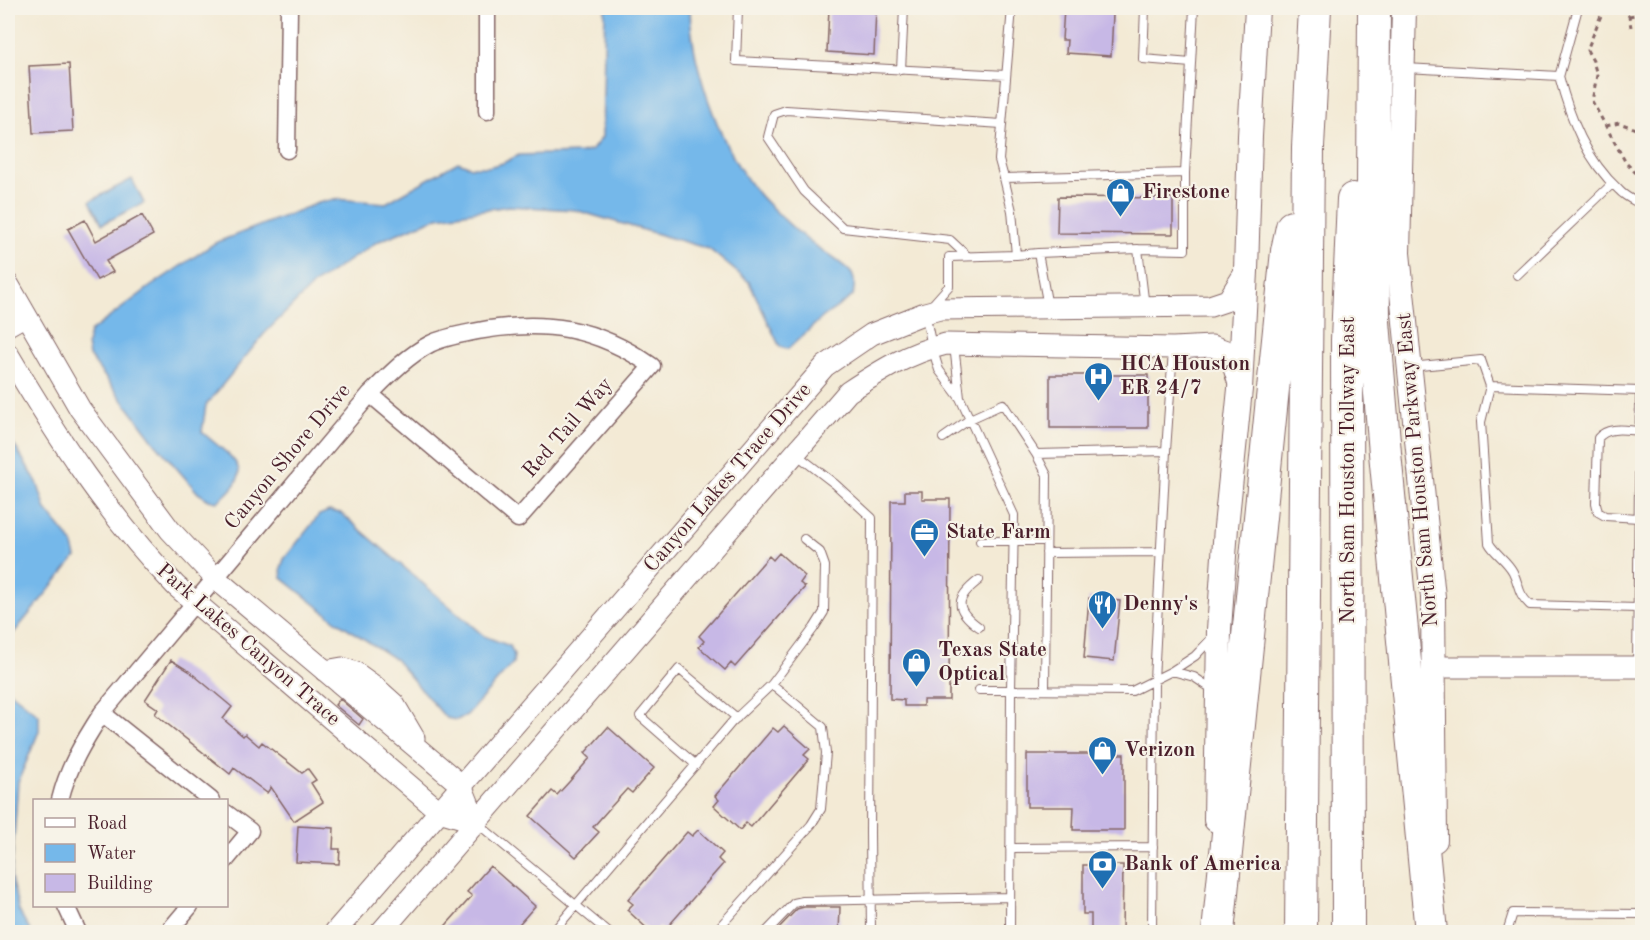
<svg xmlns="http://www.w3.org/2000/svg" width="1650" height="940" viewBox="0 0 1650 940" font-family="'Old Standard TT',serif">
	<rect width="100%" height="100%" fill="#f7f3e8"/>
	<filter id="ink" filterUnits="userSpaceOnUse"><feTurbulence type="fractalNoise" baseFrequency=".0167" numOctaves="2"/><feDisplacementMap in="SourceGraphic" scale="12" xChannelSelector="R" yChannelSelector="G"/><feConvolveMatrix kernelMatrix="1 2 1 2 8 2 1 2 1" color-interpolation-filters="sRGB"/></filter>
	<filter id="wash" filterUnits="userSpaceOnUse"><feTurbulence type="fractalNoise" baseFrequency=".008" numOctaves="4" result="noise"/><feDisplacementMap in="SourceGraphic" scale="24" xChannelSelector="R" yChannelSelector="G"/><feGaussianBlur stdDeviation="1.35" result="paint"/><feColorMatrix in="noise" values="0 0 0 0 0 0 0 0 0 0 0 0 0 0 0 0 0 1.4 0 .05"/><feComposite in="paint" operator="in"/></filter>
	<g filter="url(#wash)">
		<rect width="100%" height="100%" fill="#f3ead5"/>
		<path fill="#75b8ea" stroke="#606c8a" stroke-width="1.5" d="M605 8H690C691 68 724 162 768 204 780 215 792 228 805 238 815 247 846 264 852 274 856 282 854 288 853 296L823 317 788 349 780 347 749 282 709 249 575 210 509 206 438 217 377 242 314 284 264 334 206 405 202 432C232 459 260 469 217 502L209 500 198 493 155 443 89 356 87 344 90 332 151 286 215 243 318 203 335 199 386 203 458 162 471 167H488L503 163 519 155 581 153 592 150 602 137Z
			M132 179 144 203 102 224 90 201Z
			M8 435 37 482 46 510 72 542 76 557 8 640Z
			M329 511 341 513 484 636 510 646 514 655 513 663 467 715 457 720 446 718 395 659 336 621 282 578 281 568 284 559 319 515Z
			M8 690 39 715V731L18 782 11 878 19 911 31 932H8Z"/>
		<g id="blocks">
			<path fill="#c7b8e6" d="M829 8H876L874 55 827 52Z
				M1064 8H1111V14H1113L1111 56 1066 53 1067 40H1062Z
				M69 64 73 131 33 133 29 66Z
				M1058 197 1173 198V234L1057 233Z
				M142 215 153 235 106 261 113 272 97 280 68 229 85 220 96 241Z
				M1050 375H1148V428H1050Z
				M905 491H922V499H950L949 700H923V706H904V700L890 699 891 501H905Z
				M779 553 805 576 800 583 805 587 735 667 731 663 725 670 699 647 704 641 699 636 769 556 773 560Z
				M1089 598 1120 601 1114 661 1084 658Z
				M171 660 189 671 232 707 223 719 243 736 245 734 259 746 262 742 302 773 308 769 316 780 311 783 323 802 294 821 271 787 267 793 234 768 230 774 155 714 158 709 145 700Z
				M340 699 363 719 359 725 335 705Z
				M784 726 810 749 804 755 809 759 751 827 746 823 740 830 714 806 719 800 715 796 773 728 778 732Z
				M608 727 654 768 632 793 627 789 608 810 593 827 599 832 576 857 530 816 552 791 557 795 569 782 590 758 585 753Z
				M1027 754H1124V830H1073L1074 807H1027Z
				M298 826 334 828 333 849H340L339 864 296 862Z
				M698 830 723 853 718 859 723 864 664 931 660 927 652 933 627 910 633 904 628 900 687 832 692 836Z
				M1083 865H1123L1122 933H1091V914H1083Z
				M490 866 535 906 513 931 508 927 503 933H439L472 896 467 892Z
				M804 907H840L839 933H774L797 909Z"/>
		</g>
	</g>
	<g filter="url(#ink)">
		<use href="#blocks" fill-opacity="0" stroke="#856666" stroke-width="1.5"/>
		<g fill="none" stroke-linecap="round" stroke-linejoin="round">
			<defs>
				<path id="service" d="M738 8 736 61 1006 75
					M1012 8 999 160 1004 178 1185 173 1194 8
					M1145 8 1143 59 1191 63
					M1405 68 1559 76C1570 118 1586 160 1619 190 1625 197 1635 201 1642 205
					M901 70 904 8
					M1559 77 1578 8
					M1004 178 1012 211 1016 255 949 257V286L925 313 932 347 939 370 960 398 1014 515 1011 690 1132 691 1172 671
					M1138 249 1185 250V173
					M1038 253 1138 249 1145 307
					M1016 255 1038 253 1048 307
					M967 256 950 240 843 228 804 191 768 137 774 114 786 110 1002 124
					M1517 275 1612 184
					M954 345 960 398
					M1410 367 1481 360 1490 386 1640 391 1637 666
					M1490 386 1481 422 1489 543C1495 554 1507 560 1513 572 1520 586 1517 593 1530 605L1637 608 1642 606
					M943 438 970 419 1003 404 1036 454 1166 451 1173 350
					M796 454 835 484 872 518 870 833 871 932
					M1036 454 1047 475 1045 690
					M1639 518 1605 516 1598 512 1596 503 1598 438C1608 426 1625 430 1640 431
					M980 541H1046
					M1046 553 1160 552
					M979 627C954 609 955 598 979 580
					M1213 637 1195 656 1172 671 1194 677 1215 691
					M979 690H1011L1010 932
					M696 765 640 716 679 669 737 718
					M477 823 608 932
					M1010 848 1153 847
					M553 932 732 722 772 684 814 628 824 612 825 566 820 552 804 539
					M715 932 811 825 821 809 826 753 823 727 772 684
					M766 932 794 903 803 901 1010 897
					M1152 932 1154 680 1166 451
					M1507 932 1513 913 1642 914"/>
				<path id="minor" d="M487 111V8
					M287 150 289 8
					M102 713 211 800
					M60 800C68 767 84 741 102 713L370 394C388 376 407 356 430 344 444 337 463 334 478 331 545 319 596 327 652 366L518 519 370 394
					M226 813 250 831 226 860
					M66 906 78 932
					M168 932 190 906"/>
				<path id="tertiary" d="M8 284 80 409 170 530 215 578 461 785 476 822
					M8 325 24 316
					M8 354C57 437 109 517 176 586L439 811 476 822
					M1434 667H1642
					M325 671 342 668 356 673 374 686 394 704 414 738
					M335 932 825 366 872 334 925 313 940 309 1210 306 1228 300 1246 271
					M381 932 848 392C880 371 908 353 946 344L1173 348 1212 346 1229 352 1238 381"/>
				<path id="secondary" d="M1404 8 1398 253 1433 597 1435 840
					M1216 820 1219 630 1226 527 1240 389 1246 271 1250 136 1257 8"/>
				<path id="motorway" d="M1374 8 1373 189 1374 322 1385 453 1431 932
					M1218 932 1287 251 1292 227
					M1301 932 1308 147 1315 8
					M1348 932 1347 340 1353 199"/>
			</defs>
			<use href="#service" stroke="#856666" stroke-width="10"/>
			<use href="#minor" stroke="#856666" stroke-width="19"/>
			<use href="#tertiary" stroke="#856666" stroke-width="23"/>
			<use href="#secondary" stroke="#856666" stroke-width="26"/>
			<use href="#motorway" stroke="#856666" stroke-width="34"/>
			<path stroke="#856666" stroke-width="3" stroke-dasharray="4.5 4.5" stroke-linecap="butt" d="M1604 8 1587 50 1593 61 1597 75 1592 101 1626 163 1642 179
				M1622 8 1629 16 1631 27
				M1629 16 1642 14
				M1606 126 1619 123 1642 131"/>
			<use href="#service" stroke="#fff" stroke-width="8"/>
			<use href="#minor" stroke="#fff" stroke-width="16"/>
			<use href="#tertiary" stroke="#fff" stroke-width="21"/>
			<use href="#secondary" stroke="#fff" stroke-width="24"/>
			<use href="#motorway" stroke="#fff" stroke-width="32"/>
		</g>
	</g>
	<defs>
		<symbol id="shop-pin" viewBox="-11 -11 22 30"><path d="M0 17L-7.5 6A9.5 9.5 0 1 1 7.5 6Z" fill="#1f6fb2" stroke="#f7f3e8"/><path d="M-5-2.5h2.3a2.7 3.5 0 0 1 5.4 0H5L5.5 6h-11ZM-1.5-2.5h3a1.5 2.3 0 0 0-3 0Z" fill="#fff"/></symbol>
		<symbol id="hospital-pin" viewBox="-11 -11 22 30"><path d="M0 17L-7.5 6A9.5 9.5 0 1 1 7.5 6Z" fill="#1f6fb2" stroke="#f7f3e8"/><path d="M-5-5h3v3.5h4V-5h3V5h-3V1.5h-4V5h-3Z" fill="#fff"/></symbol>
		<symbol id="office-pin" viewBox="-11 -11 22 30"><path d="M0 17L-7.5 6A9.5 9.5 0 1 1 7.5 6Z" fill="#1f6fb2" stroke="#f7f3e8"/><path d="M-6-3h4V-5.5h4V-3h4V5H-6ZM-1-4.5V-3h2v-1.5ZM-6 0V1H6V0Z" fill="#fff"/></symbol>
		<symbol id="restaurant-pin" viewBox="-11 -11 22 30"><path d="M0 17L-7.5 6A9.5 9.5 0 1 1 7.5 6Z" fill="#1f6fb2" stroke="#f7f3e8"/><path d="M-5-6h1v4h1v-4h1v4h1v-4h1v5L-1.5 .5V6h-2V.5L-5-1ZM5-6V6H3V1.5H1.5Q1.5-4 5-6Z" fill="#fff"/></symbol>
		<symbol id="bank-pin" viewBox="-11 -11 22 30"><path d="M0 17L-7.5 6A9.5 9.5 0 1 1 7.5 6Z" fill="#1f6fb2" stroke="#f7f3e8"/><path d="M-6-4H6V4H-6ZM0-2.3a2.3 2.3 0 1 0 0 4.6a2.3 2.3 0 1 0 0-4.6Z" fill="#fff"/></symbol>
	</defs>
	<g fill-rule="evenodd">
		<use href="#shop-pin" x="1104" y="176" width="33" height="45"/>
		<use href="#hospital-pin" x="1082" y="360" width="33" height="45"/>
		<use href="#office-pin" x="908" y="516" width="33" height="45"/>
		<use href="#restaurant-pin" x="1086" y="588" width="33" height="45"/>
		<use href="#shop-pin" x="900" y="646" width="33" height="45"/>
		<use href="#shop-pin" x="1086" y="734" width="33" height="45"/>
		<use href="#bank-pin" x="1086" y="848" width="33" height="45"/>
	</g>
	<g text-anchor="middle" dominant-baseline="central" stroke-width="4.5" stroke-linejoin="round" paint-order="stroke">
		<g font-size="21" font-weight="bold" fill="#4a1f2b" stroke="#f7f3e8" text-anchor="start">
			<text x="1142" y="192">Firestone</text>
			<text x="1120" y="364">HCA Houston<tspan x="1120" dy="24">ER 24/7</tspan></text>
			<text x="946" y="532">State Farm</text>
			<text x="1123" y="604">Denny's</text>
			<text x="938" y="650">Texas State<tspan x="938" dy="24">Optical</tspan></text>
			<text x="1124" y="750">Verizon</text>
			<text x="1124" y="864">Bank of America</text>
		</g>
		<g font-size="21" fill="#4a1f2b" stroke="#f7f3e8">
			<text transform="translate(568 428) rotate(-49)">Red Tail Way</text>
			<text transform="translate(288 457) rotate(-50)">Canyon Shore Drive</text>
			<text transform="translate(1348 470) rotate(-90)">North Sam Houston Tollway East</text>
			<text transform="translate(1418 470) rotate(-95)">North Sam Houston Parkway East</text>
			<text transform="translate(728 478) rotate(-49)">Canyon Lakes Trace Drive</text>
			<text transform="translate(248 645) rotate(41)">Park Lakes Canyon Trace</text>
		</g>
	</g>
	<rect width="1650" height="940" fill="none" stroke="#f7f3e8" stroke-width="30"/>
	<rect x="33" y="799" width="195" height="108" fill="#f7f3e8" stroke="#b29e9c" stroke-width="1.5"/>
	<rect x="45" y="818" width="30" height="9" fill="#ffffff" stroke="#b29e9c" stroke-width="1.5"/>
	<text x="87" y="829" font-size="18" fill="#4a1f2b">Road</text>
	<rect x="45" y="844" width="30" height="18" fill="#75b8ea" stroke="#b29e9c" stroke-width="1.5"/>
	<text x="87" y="859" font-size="18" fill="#4a1f2b">Water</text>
	<rect x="45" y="874" width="30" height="18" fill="#c7b8e6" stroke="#b29e9c" stroke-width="1.5"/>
	<text x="87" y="889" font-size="18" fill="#4a1f2b">Building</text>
</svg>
